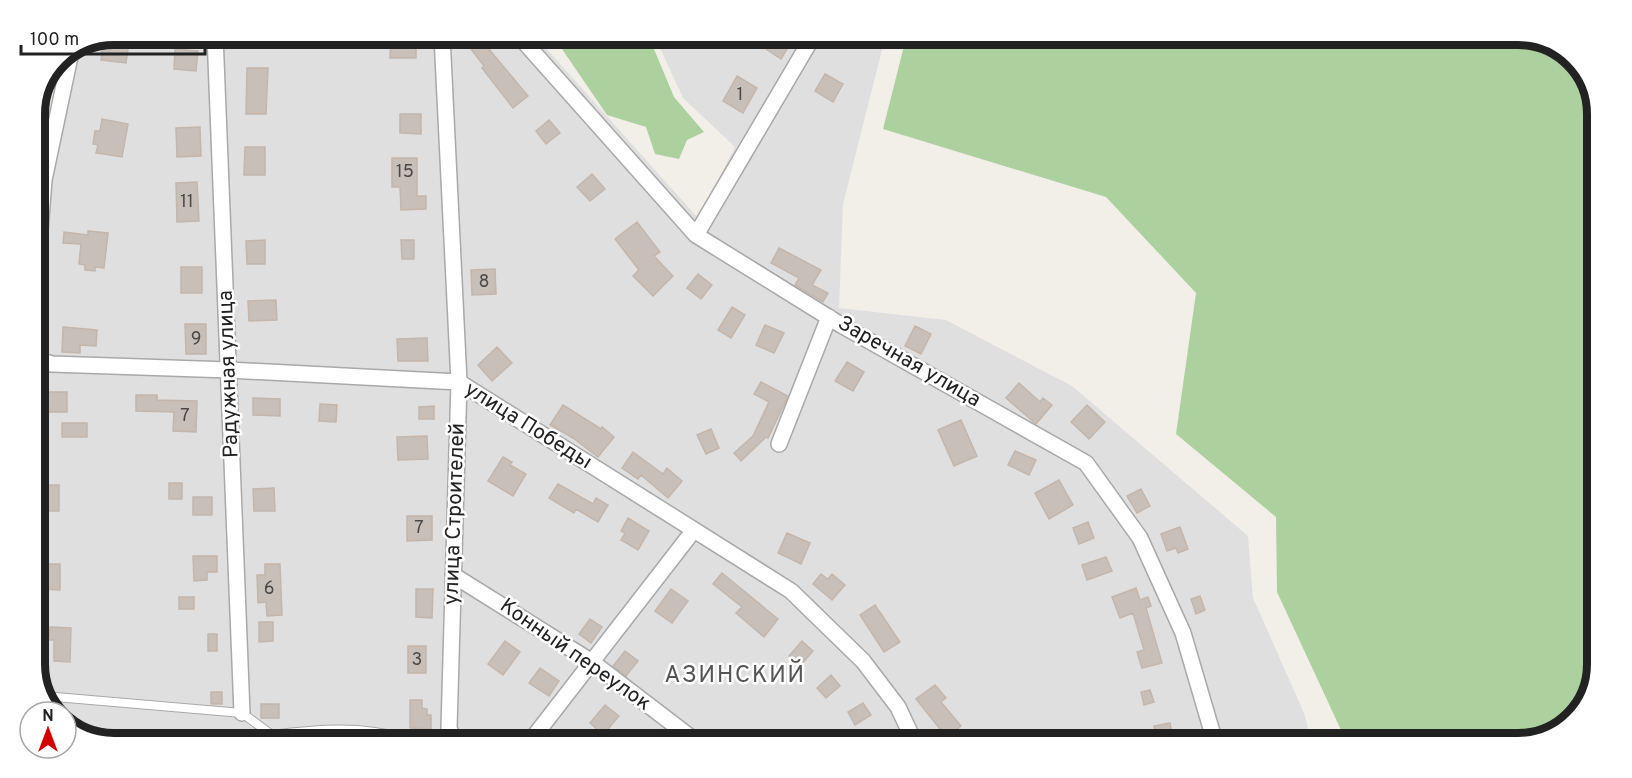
<svg xmlns="http://www.w3.org/2000/svg" width="1632" height="778" viewBox="0 0 1632 778" font-family="Overpass,sans-serif">
	<rect width="100%" height="100%" fill="#f2efe9"/>
	<path fill="#e0dfdf" d="M114 35 535 36 698 218 735 147 683 98 655 37 885 38 843 204 839 308 946 320 1072 386 1248 536 1253 598 1304 713 1312 743 83 737 66 724V712H51L35 670V202L61 56Z"/>
	<path fill="#add19e" d="M545 36 649 37 674 97 704 132 687 140 679 159 655 154 646 127 607 115 562 49Z
		M906 38 1549 41 1584 69 1597 109 1591 695 1562 730 1519 743H1347L1277 592 1276 517 1176 434 1196 293 1106 197 883 129Z"/>
	<path fill="#c7bfb8" stroke="#c4b6ab" stroke-width="1.5" d="M114 34 130 35 126 63 101 60 103 39Z
		M391 36H416V58H390Z
		M461 36H478L528 96 513 108 482 68 484 66Z
		M769 37H787L792 41 781 59 763 47Z
		M175 49 198 51 196 71 174 69Z
		M247 68H268L266 114H246Z
		M825 74 843 84 833 102 815 91Z
		M737 76 757 88 743 113 723 101Z
		M400 114H421V134L400 133Z
		M102 119 128 124 122 157 96 153 98 145 93 144 95 131H100Z
		M549 120 560 133 546 144 536 131Z
		M200 127 201 156 177 157 176 128Z
		M245 147H265V175H244Z
		M392 158H417V196H426V209L401 210 400 187H392Z
		M592 174 605 189 590 201 577 187Z
		M197 182 199 221 177 222 176 183Z
		M637 222 660 252 654 256 673 276 653 296 633 276 639 270 615 239Z
		M88 231 108 233 104 268 95 267V271L85 270V265L79 264 81 244 63 243 64 232 88 235Z
		M265 240V264H247L246 241Z
		M401 240H414V259H402Z
		M779 248 821 270 812 285 828 293 823 302 795 285 799 278 771 263Z
		M181 267H202V293H181Z
		M495 269 496 294 472 295 471 270Z
		M698 274 712 285 701 299 687 288Z
		M276 300 277 320 249 321 248 301Z
		M732 307 745 315 731 338 718 330Z
		M185 324H206V354H186Z
		M765 325 784 333 774 353 756 345Z
		M915 326 931 334 921 354 905 346Z
		M63 327 97 330 96 346 80 345V353L62 352Z
		M427 338 428 361H398L397 339Z
		M497 347 512 363 492 381 478 365Z
		M847 362 864 372 853 391 835 381Z
		M761 382 788 396 768 438 766 437 741 461 734 453 753 436 769 402 754 394Z
		M1019 383 1040 402 1043 398 1052 405 1036 424 1006 398Z
		M48 392H67V412H48Z
		M136 395H157V400L197 401 196 432 173 431 174 412 136 411Z
		M253 398 280 399V416L253 415Z
		M320 404 337 405 336 422 319 421Z
		M563 405 601 429 602 427 614 437 598 457 573 438 550 425Z
		M1087 405 1105 422 1089 439 1071 422Z
		M434 406V419H419V407Z
		M961 420 977 456 954 466 938 430Z
		M62 423H87V437H62Z
		M711 429 719 448 706 454 697 435Z
		M427 436 428 459 398 460 397 437Z
		M1015 451 1036 460 1029 475 1008 465Z
		M633 452 663 474 667 468 682 481 668 498 641 475 638 479 622 468Z
		M503 457 512 462 510 465 526 474 513 496 488 481Z
		M1059 480 1073 505 1049 519 1035 493Z
		M169 483H182V499H169Z
		M558 484 593 504 596 498 608 505 598 522 576 509 574 513 549 498Z
		M43 485H59V511H43Z
		M274 488 275 511H254L253 489Z
		M1141 489 1150 506 1137 513 1127 496Z
		M193 497H212V515H193Z
		M407 516H432V540L407 541Z
		M628 518 649 531 638 550 621 540 625 533 621 531Z
		M1088 522 1094 538 1079 544 1073 528Z
		M1180 527 1188 549 1178 553 1176 548 1167 551 1161 534Z
		M787 533 810 543 801 564 778 553Z
		M193 556H217V572H207V580L194 581Z
		M1106 557 1112 571 1087 580 1082 565Z
		M41 564H60V590L40 589Z
		M265 564H280L282 615 267 616 266 602 258 603 257 575H265Z
		M722 573 778 619 764 637 736 613 742 607 713 584Z
		M821 574 828 579 832 574 845 585 832 600 813 584Z
		M1136 588 1140 600 1148 597 1151 606 1146 608 1162 663 1142 668 1137 652 1144 650 1133 613 1120 618 1112 597Z
		M416 589H433L432 618 416 617Z
		M671 589 688 601 672 623 655 611Z
		M1200 596 1205 610 1196 614 1191 599Z
		M179 597H194V609H179Z
		M875 605 900 642 884 652 860 615Z
		M590 619 602 627 591 643 579 634Z
		M259 622H273V641L259 642Z
		M50 627 71 628 70 662 54 661V640H49Z
		M208 634H217V651H208Z
		M505 641 520 652 503 675 488 664Z
		M802 641 813 651 800 666 789 656Z
		M408 646H426V673H408Z
		M625 651 638 661 626 676 613 666Z
		M540 668 559 681 549 696 529 683Z
		M831 675 840 686 826 698 817 688Z
		M935 685 946 698 941 702 961 726 947 738 916 699Z
		M1150 690 1154 702 1144 705 1141 692Z
		M211 692H222V704H211Z
		M410 700H422V708L427 709V715H431V729L410 728Z
		M863 703 871 715 855 725 848 712Z
		M261 704H279V718H261Z
		M605 705 619 716 603 735 590 723Z
		M1170 723 1172 734 1156 737 1154 726Z"/>
	<g fill="none" stroke-linecap="round" stroke-linejoin="round">
		<defs>
			<path id="service" d="M44 696 242 713 272 735C316 729 363 725 406 739"/>
			<path id="minor" d="M215 35 242 713
				M442 36 459 382 449 728 453 739
				M519 36 696 235 841 325 1086 463 1140 538 1183 633 1215 742
				M696 235 812 38
				M35 294 44 180 71 52
				M35 359 52 364 229 370 459 382 791 591 863 661 898 707 914 741
				M779 444 829 317
				M453 575 592 662 694 740
				M532 739 694 530"/>
		</defs>
		<use href="#service" stroke="#a9a9a9" stroke-width="10"/>
		<use href="#minor" stroke="#a9a9a9" stroke-width="18"/>
		<use href="#service" stroke="#fff" stroke-width="8"/>
		<use href="#minor" stroke="#fff" stroke-width="15"/>
	</g>
	<g text-anchor="middle" dominant-baseline="central" stroke-width="5" stroke-linejoin="round" paint-order="stroke">
		<g font-size="18" fill="#4b4948">
			<text x="740" y="95">1</text>
			<text x="405" y="172">15</text>
			<text x="187" y="202">11</text>
			<text x="484" y="282">8</text>
			<text x="196" y="339">9</text>
			<text x="185" y="416">7</text>
			<text x="419" y="528">7</text>
			<text x="269" y="589">6</text>
			<text x="417" y="660">3</text>
		</g>
		<g font-size="21" fill="#222" stroke="#fff">
			<text transform="translate(909 362) rotate(30)">Заречная улица</text>
			<text transform="translate(229 374) rotate(-92)">Радужная улица</text>
			<text transform="translate(528 426) rotate(32)">улица Победы</text>
			<text transform="translate(455 514) rotate(-88)">улица Строителей</text>
			<text transform="translate(575 655) rotate(35)">Конный переулок</text>
		</g>
		<g font-size="24" letter-spacing="1.5" fill="#555" stroke="#fff">
			<text x="735" y="676">АЗИНСКИЙ</text>
		</g>
	</g>
	<path d="M0 0H1632V778H0ZM114 45H1518A69 69 0 0 1 1587 114V664A69 69 0 0 1 1518 733H114A69 69 0 0 1 45 664V114A69 69 0 0 1 114 45Z" fill="#fff" fill-rule="evenodd"/>
	<path fill="none" stroke="#222" stroke-width="8" d="M114 45H1518A69 69 0 0 1 1587 114V664A69 69 0 0 1 1518 733H114A69 69 0 0 1 45 664V114A69 69 0 0 1 114 45Z"/>
	<g transform="translate(48 730)"><circle r="28" fill="#ffffff" stroke="#a7a7a7" stroke-width="1.5"/>
	<path d="M0-4.5L10 22L0 15L-10 22Z" fill="#d40000"/>
	<text y="-9" font-size="16" font-weight="bold" text-anchor="middle" fill="#222222">N</text>
	</g>
	<path d="M21 45v9h184v-9" fill="none" stroke="#222222" stroke-width="3"/>
	<text x="30" y="45" font-size="18" fill="#222222" stroke="#ffffff" stroke-width="4.5" paint-order="stroke">100 m</text>
</svg>
